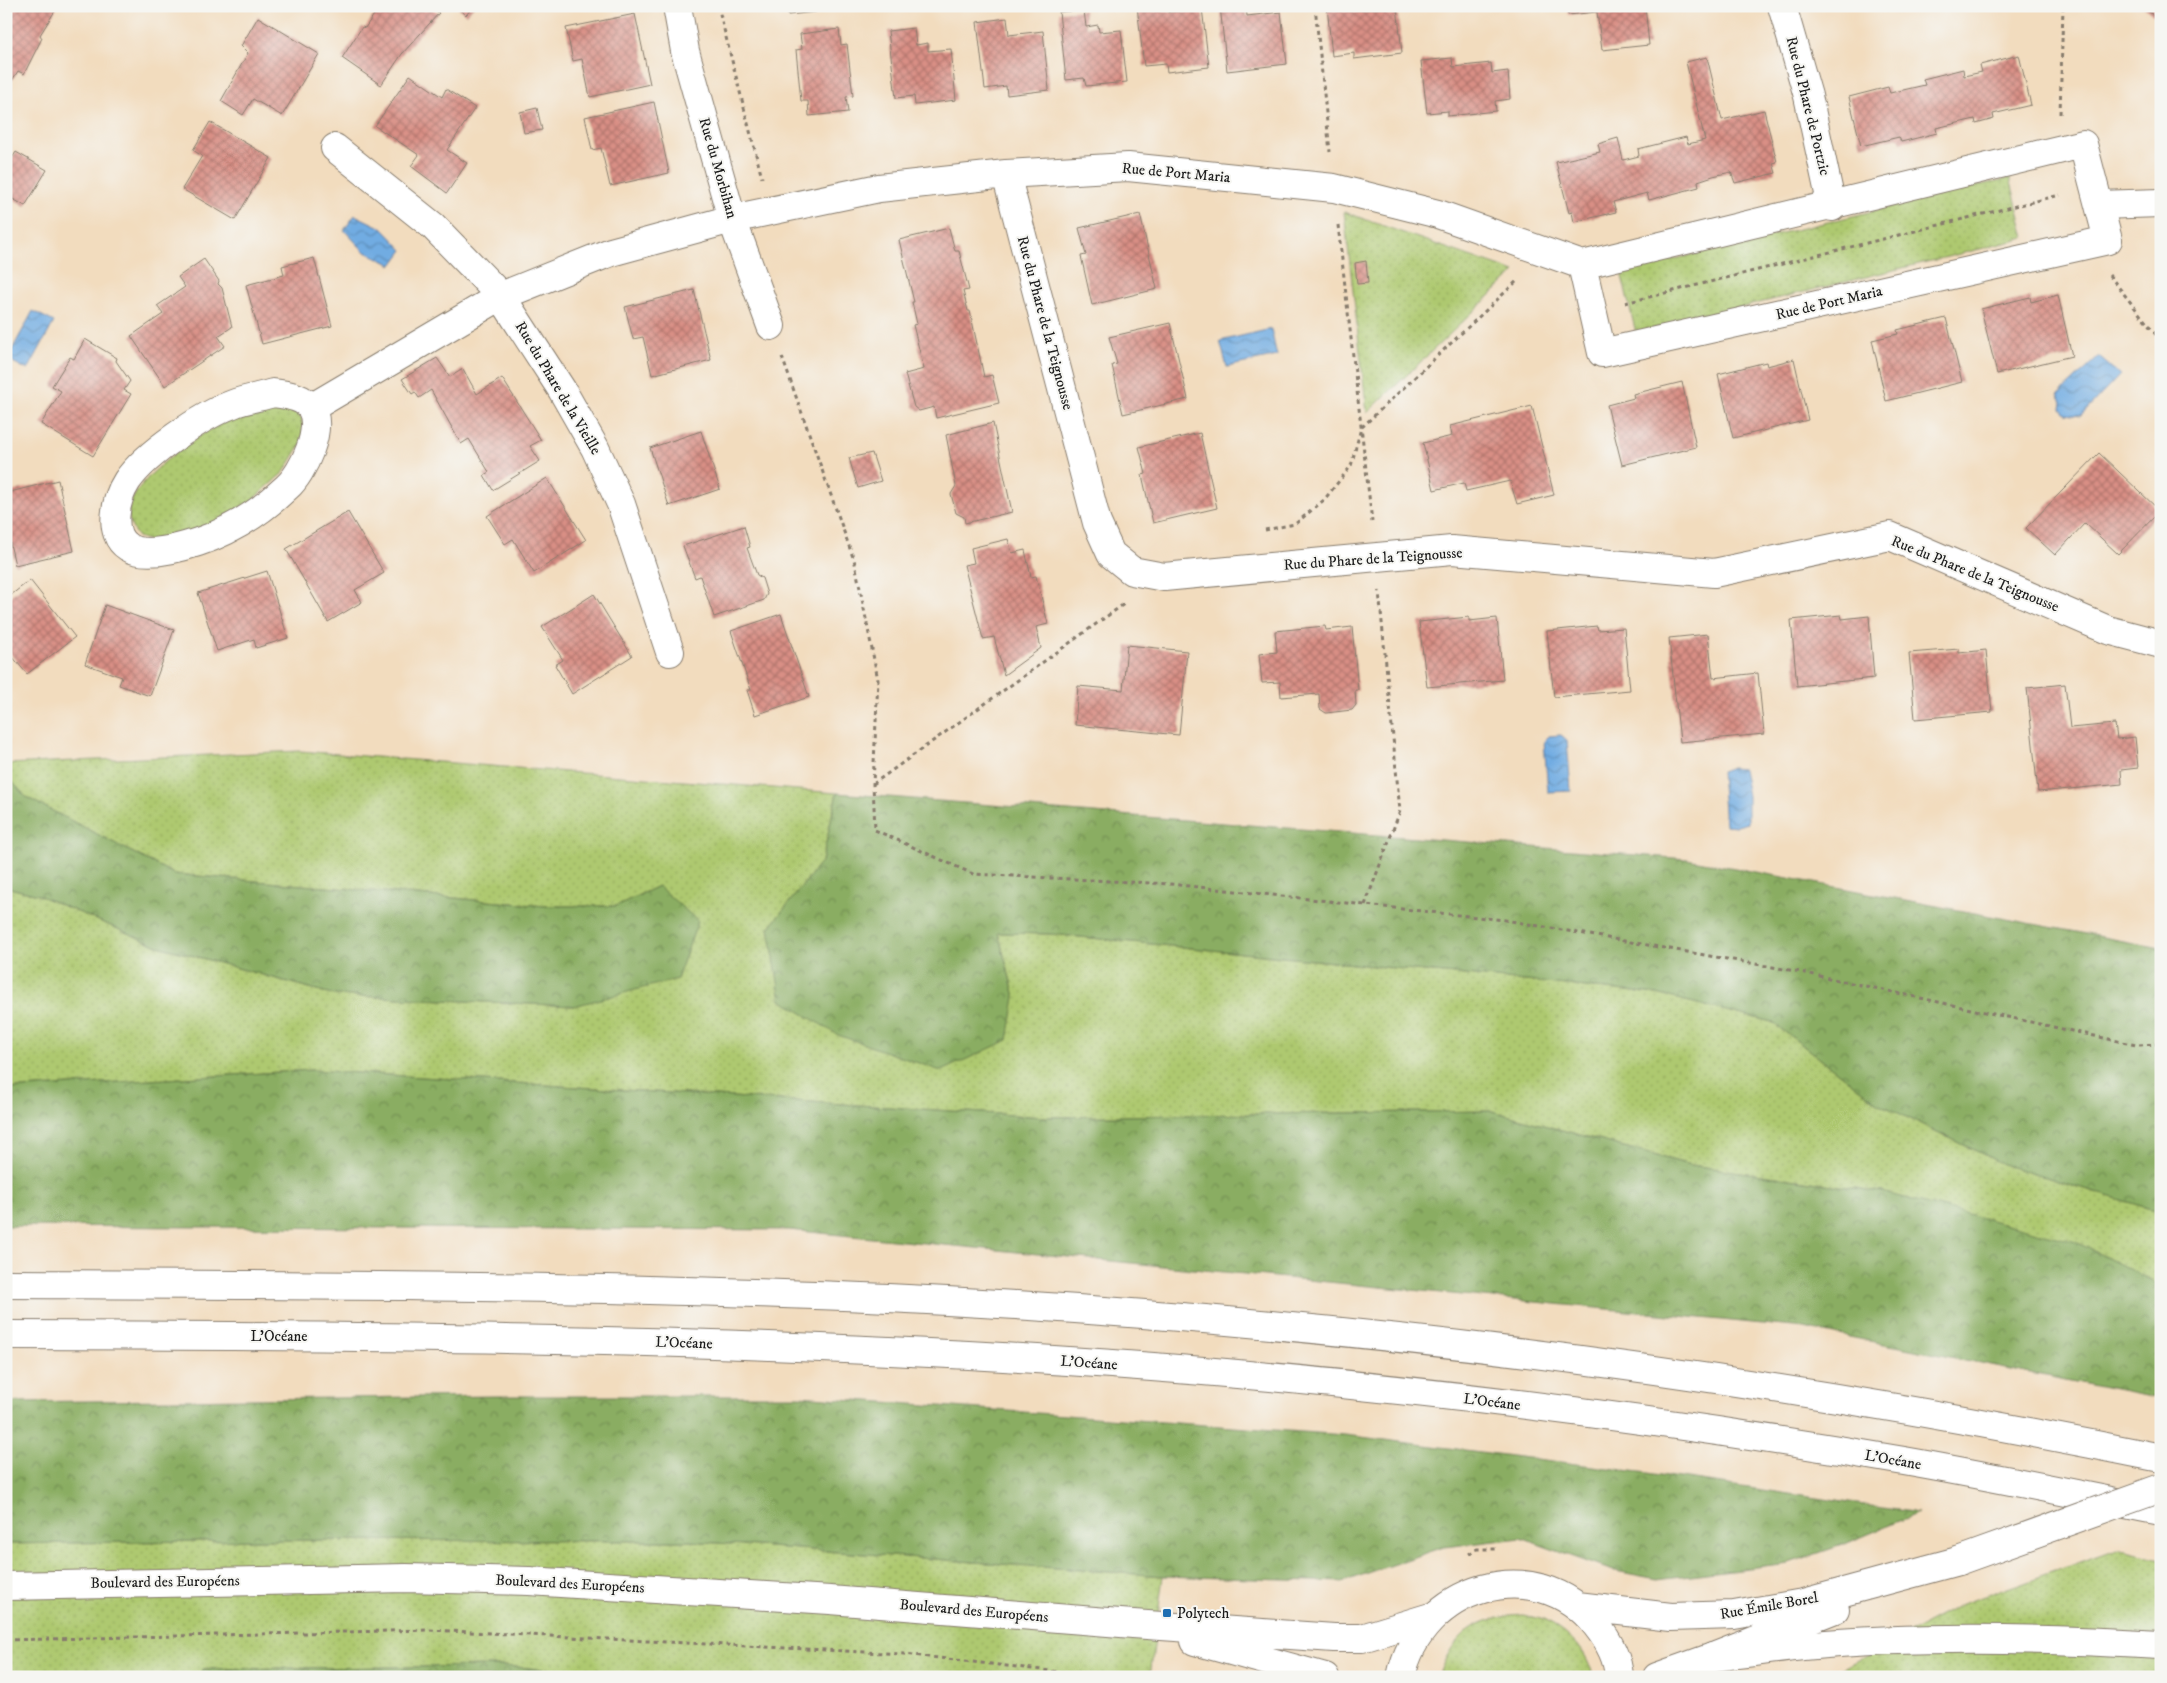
<svg xmlns="http://www.w3.org/2000/svg" width="2167" height="1683" viewBox="0 0 2167 1683" font-family="'IM FELL DW Pica',serif">
	<defs>
		<pattern id="grass-dots" width="8" height="8" patternUnits="userSpaceOnUse" patternTransform="scale(1.25)"><rect width="8" height="8" fill="#aec96f"/><path d="M2 2h.1M6 6h.1" fill="none" stroke="#95ac60" stroke-width="1.8" stroke-linecap="round"/></pattern>
		<pattern id="forest-crowns" width="20" height="18" patternUnits="userSpaceOnUse" patternTransform="scale(1.25)"><rect width="20" height="18" fill="#8aad62"/><path d="M2 6a3 3 0 1 1 6 0M12 15a3 3 0 1 1 6 0" fill="none" stroke="#708c50"/></pattern>
		<pattern id="water-waves" width="16" height="10" patternUnits="userSpaceOnUse" patternTransform="scale(1.25)"><rect width="16" height="10" fill="#71ace2"/><path d="M0 5q4-4 8 0t8 0" fill="none" stroke="#5c8bb6"/></pattern>
		<pattern id="building-cross-hatch" width="8" height="8" patternUnits="userSpaceOnUse" patternTransform="scale(1.25)"><rect width="8" height="8" fill="#d98f85"/><path d="M0 0l8 8M0 8l8-8" fill="none" stroke="#af746c"/></pattern>
	</defs>
	<rect width="100%" height="100%" fill="#f6f6f2"/>
	<filter id="ink" filterUnits="userSpaceOnUse"><feTurbulence type="fractalNoise" baseFrequency=".02" numOctaves="2"/><feDisplacementMap in="SourceGraphic" scale="10" xChannelSelector="R" yChannelSelector="G"/><feConvolveMatrix kernelMatrix="1 2 1 2 8 2 1 2 1" color-interpolation-filters="sRGB"/></filter>
	<filter id="wash" filterUnits="userSpaceOnUse"><feTurbulence type="fractalNoise" baseFrequency=".0096" numOctaves="4" result="noise"/><feDisplacementMap in="SourceGraphic" scale="20" xChannelSelector="R" yChannelSelector="G"/><feGaussianBlur stdDeviation="1.12" result="paint"/><feColorMatrix in="noise" values="0 0 0 0 0 0 0 0 0 0 0 0 0 0 0 0 0 1.4 0 .05"/><feComposite in="paint" operator="in"/></filter>
	<g filter="url(#wash)">
		<rect width="100%" height="100%" fill="#f2dcbe"/>
		<path fill="url(#grass-dots)" stroke="#657246" d="M2010 178 2025 238 1636 333 1621 272Z
			M1344 212 1515 272 1367 413Z
			M268 407H284L298 413 302 419 303 441 284 472 251 501 197 532 150 541 138 537C131 528 126 516 130 505 139 476 194 437 221 424 236 417 252 412 268 407Z
			M300 751 837 793 822 861 769 928 1015 997 998 933 1050 934 1657 994 1772 1022 1878 1103 2005 1165 2161 1212V1285L2141 1275 1882 1192 1690 1165 1492 1111 1044 1117 312 1070 6 1089V887L38 895 158 946 335 995 574 1006 658 886 616 906H545L174 874 25 797 6 775V764Z
			M259 1540 690 1541 1163 1576 1150 1677H637L503 1666 203 1669 202 1677H6V1544Z
			M2117 1549 2161 1559V1677H1826L1960 1605Z
			M1523 1615C1531 1617 1540 1618 1546 1621 1568 1630 1589 1653 1593 1677H1438C1454 1632 1477 1617 1523 1615Z"/>
		<path fill="url(#forest-crowns)" stroke="#53643f" d="M6 775 26 797 174 874 545 906H616L658 886 698 921 677 979 574 1006 335 995 158 946 38 895 6 887Z
			M837 793 1687 859 2161 948V1212L2005 1165 1878 1103 1772 1022 1657 994 1050 934 998 933 1015 997 1008 1040 941 1071 838 1035 781 1000 769 928 822 861Z
			M312 1070 1044 1117 1492 1111 1690 1165 1882 1192 2076 1242 2161 1285V1399L1804 1328 789 1230 6 1226V1089Z
			M497 1396H799L1345 1435 1640 1472 1918 1513 1845 1544 1789 1563 1657 1579 1610 1570 1521 1538 1444 1547 1342 1582 1163 1576 690 1541 259 1540 6 1544V1402Z
			M503 1666 637 1677H202V1669Z"/>
		<path fill="url(#water-waves)" stroke="#46647f" d="M355 215 382 228 403 250 392 265 364 251 344 230Z
			M33 311 54 322 28 370 7 359Z
			M1271 329 1277 356 1227 367 1220 341Z
			M2099 357 2120 375 2081 416 2065 414 2061 409 2062 402 2058 395Z
			M1561 735 1567 740 1571 791 1548 792 1544 741 1549 736Z
			M1732 768 1743 769 1748 796V823L1737 826 1725 825 1721 772Z"/>
		<g id="blocks">
			<path fill="url(#building-cross-hatch)" d="M6 6H58L40 35 42 38 24 74 18 71 6 90Z
				M380 6H430L439 13 402 54 381 85 342 58 362 27 365 28Z
				M456 6H474L466 15Z
				M787 6H815L816 12 788 15Z
				M1137 6H1167L1168 12 1202 8 1209 67 1167 72 1166 64 1144 66Z
				M1220 6H1246L1247 16 1281 12 1287 64 1227 71Z
				M1327 6H1358V10L1397 6 1402 53 1354 59V53L1332 56Z
				M1567 6H1645L1649 45 1602 50 1597 12 1568 15Z
				M2143 6H2161V23Z
				M1084 10 1086 27 1098 25 1099 32 1121 30 1127 82 1086 86 1084 78 1066 80 1059 12Z
				M635 14 650 84 590 97 582 59 573 61 566 28Z
				M258 17 319 54 282 116 253 99 243 115 221 101 248 53 241 46Z
				M1007 18 1009 35 1043 31 1049 90 1007 95 1006 86 985 89 977 22Z
				M914 28 916 45 928 43V51L951 49 956 100 915 105 914 96 896 98 888 31Z
				M839 29 841 45 847 44 853 96 846 97 848 112 809 116 808 101H801L796 50 802 49 800 34Z
				M2019 55 2031 105 1993 114 1994 119 1976 124 1975 119 1936 128 1937 133 1901 142 1899 137 1861 146 1849 97 1888 87 1890 93 1925 85 1923 79 1963 69 1964 76 1982 72 1980 65Z
				M1707 57 1722 120 1764 110 1777 162 1773 163 1776 173 1735 183 1731 172 1713 176 1698 181 1699 187 1649 200 1647 193 1613 202 1616 212 1574 222 1572 212 1569 213 1556 162 1600 152 1598 144 1618 138 1623 160 1639 156 1638 149 1686 137 1688 144 1705 140 1686 62Z
				M1452 58 1453 67 1491 63 1492 73 1508 71 1510 99 1495 101 1496 111 1448 116V111L1427 113 1421 61Z
				M410 75 442 97 446 89 475 108 447 150 467 163 447 193 411 166 419 155 375 126Z
				M654 102 669 173 610 186 601 148 592 150 585 117Z
				M537 108 542 130 524 133 520 112Z
				M210 122 271 158 235 220 182 189 202 156 193 150Z
				M16 152 47 170 25 206 6 195V176L10 170 6 167Z
				M1140 214 1157 289 1092 305 1081 256 1086 255 1079 228Z
				M949 228 955 251H959L969 290 963 291 968 311H970L984 377 992 375 999 403 936 418 934 407 919 411 914 407 905 374 924 369 913 325 917 324 912 302H914L899 240Z
				M314 258 332 326 262 344 246 285 284 275 282 266Z
				M204 259 219 281 218 284 222 288 232 327 218 336 225 346 165 386 131 336 163 314 157 306 185 287 178 277Z
				M1366 261 1368 283 1357 284 1355 263Z
				M694 290 711 360 652 375 643 337 633 339 625 307Z
				M2058 295 2072 356 1997 374 1981 309 2030 297 2031 302Z
				M1946 318 1962 382 1886 401 1872 340 1898 334 1897 330Z
				M1170 323 1188 399 1123 414 1112 365 1117 364 1109 337Z
				M85 339 117 358 116 361 130 381 124 390 131 394 93 456 41 424 61 391 52 386 70 357 74 359Z
				M437 358 450 377 463 369 477 394 502 378 541 440 530 446 540 461 493 490 484 475 489 472 469 439 461 444 431 390 419 398 415 392 412 394 402 379Z
				M1794 359 1808 420 1733 438 1718 374 1766 362 1767 366Z
				M1682 382 1696 447 1622 465 1607 405 1634 398 1633 394Z
				M1532 406 1554 495 1517 504 1510 481 1466 491 1464 483 1434 490 1423 443 1452 436 1450 426Z
				M993 423 1012 512 965 523 964 517 956 513 951 494 956 486 946 435Z
				M701 431 720 489 669 506 650 448Z
				M1200 433 1217 508 1153 523 1142 475 1146 474 1139 447Z
				M872 453 881 481 858 488 849 458Z
				M2099 453 2160 511 2118 554 2085 523 2055 555 2026 528Z
				M547 478 586 540 534 573 513 539 505 544 487 516Z
				M58 480 74 551 15 565 6 526V493Z
				M348 512 384 573 355 590 362 602 328 622 286 549Z
				M744 526 750 547 747 548 757 575 762 578 767 594 764 600 714 617 700 576 695 578 683 546Z
				M1008 539 1012 553 1025 550 1031 577 1036 576 1048 624 1036 627 1041 648 1004 675 994 637 983 639 964 565 974 563 971 548Z
				M267 571 288 638 256 648 254 639 217 651 198 593Z
				M30 580 75 637 27 674 6 649V599Z
				M594 594 632 656 572 694 555 665 563 660 542 627Z
				M105 605 174 630 150 696 119 685 122 677 85 664Z
				M781 614 809 697 755 715 747 690H751L731 631Z
				M1841 615 1842 619 1869 616 1874 678 1797 686 1791 620Z
				M1469 617V621L1497 618 1503 680 1427 687 1419 622Z
				M1325 626 1326 630 1352 627 1358 690H1355L1356 705 1352 710 1326 713 1320 709 1319 694 1281 697 1280 682 1262 683 1259 654 1277 652 1275 631Z
				M1597 626 1598 630 1624 628 1630 690 1554 697 1547 631Z
				M1708 634 1713 678 1758 673 1764 734 1680 742 1669 638Z
				M1127 645 1187 651 1179 735 1075 725 1078 686 1123 690Z
				M1959 649V653L1986 650 1992 712 1915 719 1909 653Z
				M2065 684 2070 728 2115 724 2117 739 2135 737 2138 768 2121 770 2122 784 2038 792 2027 688Z"/>
		</g>
	</g>
	<g filter="url(#ink)">
		<use href="#blocks" fill-opacity="0" stroke="#877c6d" stroke-width="1"/>
		<g fill="none" stroke-linecap="round" stroke-linejoin="round">
			<defs>
				<path id="minor" d="M677 6 685 51 732 219 771 326
					M1782 6 1808 96 1832 207
					M2083 144 2108 240 1602 353 1582 265Z
					M335 148 433 226 501 296 562 390 595 448 621 504 670 652
					M1006 174 1097 523 1111 554 1132 571 1164 577 1452 550 1714 573 1890 536 2108 630 2161 644
					M2099 205 2161 203
					M273 393C286 395 303 396 311 408 324 428 303 473 287 487 262 511 231 531 198 542 180 548 145 558 128 547 107 534 116 498 127 481 145 454 203 415 233 404 246 399 260 397 273 393Z
					M311 408 501 296 611 252 732 219 879 188 1006 174 1128 167 1334 188 1438 214 1582 265"/>
				<path id="tertiary" d="M6 1586 406 1578 529 1581 830 1600 1133 1624 1334 1638H1362L1434 1616
					M1577 1606 1671 1617 1734 1615 1803 1603 1958 1561
					M1195 1641 1325 1677
					M1401 1677C1420 1586 1536 1550 1596 1625 1608 1640 1618 1658 1619 1677
					M1657 1677 1713 1657 1835 1609"/>
				<path id="motorway" d="M6 1284C300 1285 594 1285 888 1298 1315 1318 1742 1372 2161 1458
					M6 1335C405 1336 805 1338 1203 1371 1437 1391 1672 1421 1904 1461 1990 1476 2075 1494 2161 1511
					M1713 1657C1743 1654 1773 1649 1804 1646 1919 1635 2045 1638 2161 1645"/>
			</defs>
			<use href="#minor" stroke="#877c6d" stroke-width="30"/>
			<use href="#tertiary" stroke="#877c6d" stroke-width="30"/>
			<use href="#motorway" stroke="#877c6d" stroke-width="30"/>
			<path stroke="#877c6d" stroke-width="3" stroke-dasharray="4 4" stroke-linecap="butt" d="M718 6 762 178
				M1315 6 1330 152
				M2060 114 2063 6
				M1338 225 1372 522
				M2109 275 2161 341
				M1625 303 2060 195
				M782 357 855 563 878 680 873 784 875 830 973 874 1170 884 1505 920 1801 972 2136 1045 2161 1044
				M1265 530 1295 524 1324 500 1351 466 1361 428 1518 280
				M873 784 1124 604
				M1365 905 1400 811 1379 591
				M1469 1554 1477 1549H1496
				M6 1640 430 1630 904 1654 1102 1677"/>
			<use href="#minor" stroke="#fff" stroke-width="28"/>
			<use href="#tertiary" stroke="#fff" stroke-width="28"/>
			<use href="#motorway" stroke="#fff" stroke-width="28"/>
			<defs>
				<path id="tertiary-bridge" d="M1958 1561 2161 1488"/>
			</defs>
			<use href="#tertiary-bridge" stroke="#877c6d" stroke-width="30" stroke-linecap="butt"/>
			<use href="#tertiary-bridge" stroke="#fff" stroke-width="28"/>
		</g>
	</g>
	<rect fill="#1f6fb2" stroke="#f6f6f2" stroke-width="2" x="1162" y="1608" width="10" height="10" rx="2.5"/>
	<g text-anchor="middle" dominant-baseline="central" stroke-width="4" stroke-linejoin="round" paint-order="stroke">
		<g font-size="15" fill="#1c1c1c" stroke="#f6f6f2">
			<text transform="translate(1808 106) rotate(76)">Rue du Phare de Portzic</text>
			<text transform="translate(718 168) rotate(74)">Rue du Morbihan</text>
			<text transform="translate(1176 173) rotate(5)">Rue de Port Maria</text>
			<text transform="translate(1829 303) rotate(-13)">Rue de Port Maria</text>
			<text transform="translate(1045 323) rotate(75)">Rue du Phare de la Teignousse</text>
			<text transform="translate(558 388) rotate(59)">Rue du Phare de la Vieille</text>
			<text transform="translate(1373 559) rotate(-4)">Rue du Phare de la Teignousse</text>
			<text transform="translate(1975 574) rotate(22)">Rue du Phare de la Teignousse</text>
			<text x="279" y="1336">L’Océane</text>
			<text transform="translate(684 1343) rotate(2)">L’Océane</text>
			<text transform="translate(1089 1363) rotate(4)">L’Océane</text>
			<text transform="translate(1492 1402) rotate(7)">L’Océane</text>
			<text transform="translate(1893 1460) rotate(10)">L’Océane</text>
			<text transform="translate(165 1582) rotate(-1)">Boulevard des Européens</text>
			<text transform="translate(570 1584) rotate(3)">Boulevard des Européens</text>
			<text transform="translate(1769 1606) rotate(-10)">Rue Émile Borel</text>
			<text transform="translate(974 1611) rotate(5)">Boulevard des Européens</text>
		</g>
		<g font-size="15" fill="#1c1c1c" stroke="#f6f6f2" text-anchor="start">
			<text x="1177" y="1613">Polytech</text>
		</g>
	</g>
	<rect width="2167" height="1683" fill="none" stroke="#f6f6f2" stroke-width="25"/>
</svg>
